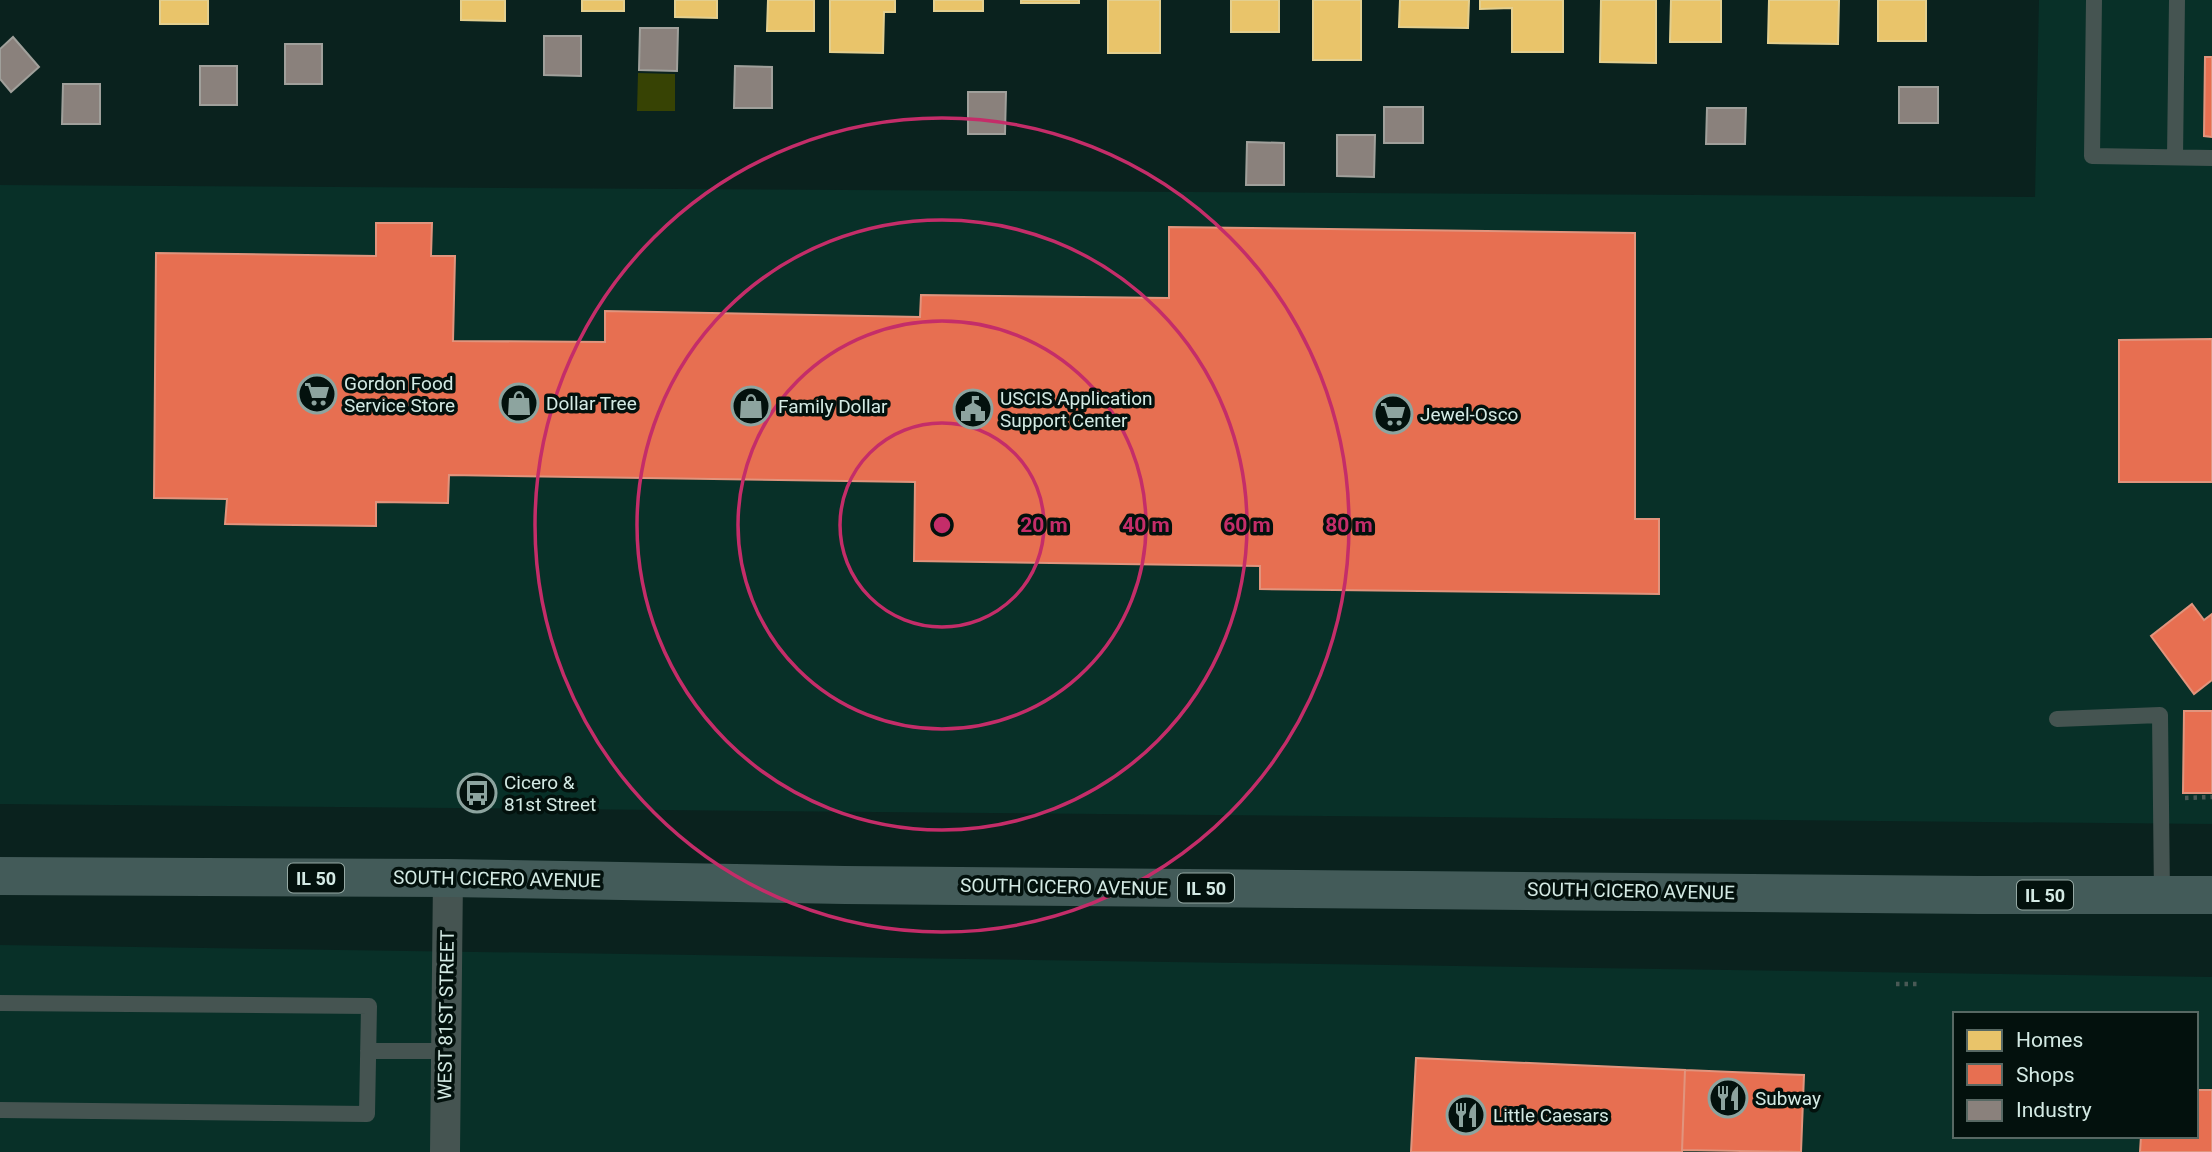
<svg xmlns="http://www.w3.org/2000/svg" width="2212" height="1152" viewBox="0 0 2212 1152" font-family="Roboto,sans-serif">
	<rect width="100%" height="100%" fill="#0a221e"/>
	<path fill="#083028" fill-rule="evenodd" d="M2039 0H2212V824L0 804V185L2035 197Z
		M0 945 2212 977V1152H0ZM1955 1014H2196V1136H1955Z"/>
	<path fill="#374304" d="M638 73 675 74V111H637Z"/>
	<path fill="#e9c46a" stroke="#e3cf8f" stroke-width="2" d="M160 0H208V24H160Z
		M461 0H505V21L461 20Z
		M582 0H624V11H582Z
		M675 0H717V18L675 17Z
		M768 0H814V31H767Z
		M830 0H895V12H884L883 53 830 52Z
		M934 0H983V11H934Z
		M1021 0H1079V3H1021Z
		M1108 0H1160V53H1108Z
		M1231 0H1279V32H1231Z
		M1313 0H1361V60H1313Z
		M1400 0H1469L1468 28 1399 27Z
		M1480 0H1563V52H1512V8L1480 9Z
		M1601 0H1656V63L1600 62Z
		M1671 0H1721V42H1670Z
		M1769 0H1839L1838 44 1768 43Z
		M1878 0H1926V41H1878Z"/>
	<path fill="#e76f51" stroke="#e1947d" stroke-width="2" d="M2205 57H2212V137L2204 136Z
		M376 223H432L431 256H455L453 341 605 342V311L920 317 921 295 1169 298V227L1635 233V519H1659V594L1260 589V566L914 561 915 482 449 475 448 503 376 502V526L225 524 227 499 154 498 156 253 376 256Z
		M2212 339V482H2119V340Z
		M2192 604 2204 620 2212 614V680L2194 694 2151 636Z
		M2184 711H2212V793H2183Z
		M1416 1058 1685 1070 1682 1152H1411Z
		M1685 1070 1804 1075 1801 1152 1682 1150Z
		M2196 1090H2212V1152H2140L2141 1136H2196Z"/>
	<path fill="#8a817c" stroke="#a0a09b" stroke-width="2" d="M640 28H678L677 71 639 70Z
		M544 36H581V76L544 75Z
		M13 37 39 67 11 92 0 79V49Z
		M285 44H322V84H285Z
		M200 66H237V105H200Z
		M735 66 772 67V108H734Z
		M63 84H100V124H62Z
		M1899 87H1938V123H1899Z
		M968 92H1006L1005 134H968Z
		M1384 107H1423V143H1384Z
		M1707 108H1746L1745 144H1706Z
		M1337 135H1375L1374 177 1337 176Z
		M1247 142 1284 143V185H1246Z"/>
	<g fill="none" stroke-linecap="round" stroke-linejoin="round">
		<path stroke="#495955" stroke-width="4.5" stroke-dasharray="3.5 5" stroke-linecap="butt" d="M2185 798 2212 797
			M1896 984H1920"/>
		<path stroke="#455451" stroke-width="16" d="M2094 0 2092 156 2212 158
			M2175 157 2177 0
			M2057 719 2160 715 2162 895
			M0 1003 369 1006 367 1114 0 1110
			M368 1051H446"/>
		<path stroke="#455451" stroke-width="30" d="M445 1152 448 878"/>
		<path stroke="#435b59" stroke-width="38" d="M0 876 448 878 845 885 1978 895H2212"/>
	</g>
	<g fill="none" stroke="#c42d69" stroke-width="3.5">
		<circle cx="942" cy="525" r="102"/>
		<circle cx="942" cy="525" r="204"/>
		<circle cx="942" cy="525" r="305"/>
		<circle cx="942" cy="525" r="407"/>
	</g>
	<defs>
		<symbol id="supermarket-ring" viewBox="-11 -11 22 22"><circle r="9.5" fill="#03110d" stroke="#8da49f" stroke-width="1.5"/><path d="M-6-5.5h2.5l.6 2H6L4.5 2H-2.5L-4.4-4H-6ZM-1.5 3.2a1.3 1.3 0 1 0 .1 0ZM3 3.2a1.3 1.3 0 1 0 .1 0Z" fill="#8da49f"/></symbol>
		<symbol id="shop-ring" viewBox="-11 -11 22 22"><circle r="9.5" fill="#03110d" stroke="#8da49f" stroke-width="1.5"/><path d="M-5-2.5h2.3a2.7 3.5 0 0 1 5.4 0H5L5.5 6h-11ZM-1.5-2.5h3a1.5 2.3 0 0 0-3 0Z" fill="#8da49f"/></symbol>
		<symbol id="civic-ring" viewBox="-11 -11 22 22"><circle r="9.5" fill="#03110d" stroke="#8da49f" stroke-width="1.5"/><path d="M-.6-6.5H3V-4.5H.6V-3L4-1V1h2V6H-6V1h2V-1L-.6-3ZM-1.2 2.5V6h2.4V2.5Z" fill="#8da49f"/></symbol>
		<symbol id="bus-ring" viewBox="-11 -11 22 22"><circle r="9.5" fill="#03110d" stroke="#8da49f" stroke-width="1.5"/><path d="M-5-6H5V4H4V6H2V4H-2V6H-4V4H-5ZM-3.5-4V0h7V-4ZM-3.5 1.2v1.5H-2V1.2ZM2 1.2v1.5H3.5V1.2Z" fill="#8da49f"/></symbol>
		<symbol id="restaurant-ring" viewBox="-11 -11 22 22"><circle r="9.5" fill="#03110d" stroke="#8da49f" stroke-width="1.5"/><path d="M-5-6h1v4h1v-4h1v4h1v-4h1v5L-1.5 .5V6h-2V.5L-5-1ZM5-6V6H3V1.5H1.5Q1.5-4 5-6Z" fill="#8da49f"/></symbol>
	</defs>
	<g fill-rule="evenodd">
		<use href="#supermarket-ring" x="295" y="372" width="44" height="44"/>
		<use href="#shop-ring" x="497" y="381" width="44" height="44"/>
		<use href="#shop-ring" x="729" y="384" width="44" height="44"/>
		<use href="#civic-ring" x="951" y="387" width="44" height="44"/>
		<use href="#supermarket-ring" x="1371" y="392" width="44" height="44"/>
		<use href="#bus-ring" x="455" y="771" width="44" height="44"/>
		<use href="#restaurant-ring" x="1706" y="1076" width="44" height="44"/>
		<use href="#restaurant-ring" x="1444" y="1093" width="44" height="44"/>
	</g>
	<g text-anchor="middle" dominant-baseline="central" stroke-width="7" stroke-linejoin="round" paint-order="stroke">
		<g fill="#03110d" stroke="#95a9a4" stroke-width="2">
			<rect x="288" y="863.5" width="56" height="29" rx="5"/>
			<rect x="1178" y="873.5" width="56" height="29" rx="5"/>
			<rect x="2017" y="880.5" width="56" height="29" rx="5"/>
		</g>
		<g font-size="18" font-weight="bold" fill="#d4eae4">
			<text x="316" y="878">IL 50</text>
			<text x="1206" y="888">IL 50</text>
			<text x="2045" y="895">IL 50</text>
		</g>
		<g font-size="19" fill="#d4eae4" stroke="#03110d" text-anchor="start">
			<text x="344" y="383">Gordon Food<tspan x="344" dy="22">Service Store</tspan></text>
			<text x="1000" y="398">USCIS Application<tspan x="1000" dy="22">Support Center</tspan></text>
			<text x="546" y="403">Dollar Tree</text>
			<text x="778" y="406">Family Dollar</text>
			<text x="1420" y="414">Jewel-Osco</text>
			<text x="504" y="782">Cicero &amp;<tspan x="504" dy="22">81st Street</tspan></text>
			<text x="1755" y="1098">Subway</text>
			<text x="1493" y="1115">Little Caesars</text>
		</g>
		<g font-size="19" fill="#d4eae4" stroke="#03110d">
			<text transform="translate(497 879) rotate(1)">SOUTH CICERO AVENUE</text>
			<text transform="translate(1064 887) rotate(1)">SOUTH CICERO AVENUE</text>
			<text transform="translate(1631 891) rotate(1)">SOUTH CICERO AVENUE</text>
			<text transform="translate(446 1015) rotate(-89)">WEST 81ST STREET</text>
		</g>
	</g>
	<circle cx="942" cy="525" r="10" fill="#c42d69" stroke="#03110d" stroke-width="3.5"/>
	<g font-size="21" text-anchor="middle" font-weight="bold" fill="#c42d69" stroke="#03110d" stroke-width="7" stroke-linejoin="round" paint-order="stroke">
		<text x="1044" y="532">20 m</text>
		<text x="1146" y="532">40 m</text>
		<text x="1247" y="532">60 m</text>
		<text x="1349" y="532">80 m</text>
	</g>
	<rect x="1953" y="1012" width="245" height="126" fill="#03110d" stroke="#576863" stroke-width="2"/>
	<rect x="1967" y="1030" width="35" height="21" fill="#e9c46a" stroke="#576863" stroke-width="2"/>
	<text x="2016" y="1047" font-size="21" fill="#d4eae4">Homes</text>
	<rect x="1967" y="1064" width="35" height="21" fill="#e76f51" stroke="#576863" stroke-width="2"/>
	<text x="2016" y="1082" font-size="21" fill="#d4eae4">Shops</text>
	<rect x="1967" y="1100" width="35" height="21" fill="#8a817c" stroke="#576863" stroke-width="2"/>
	<text x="2016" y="1117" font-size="21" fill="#d4eae4">Industry</text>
</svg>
